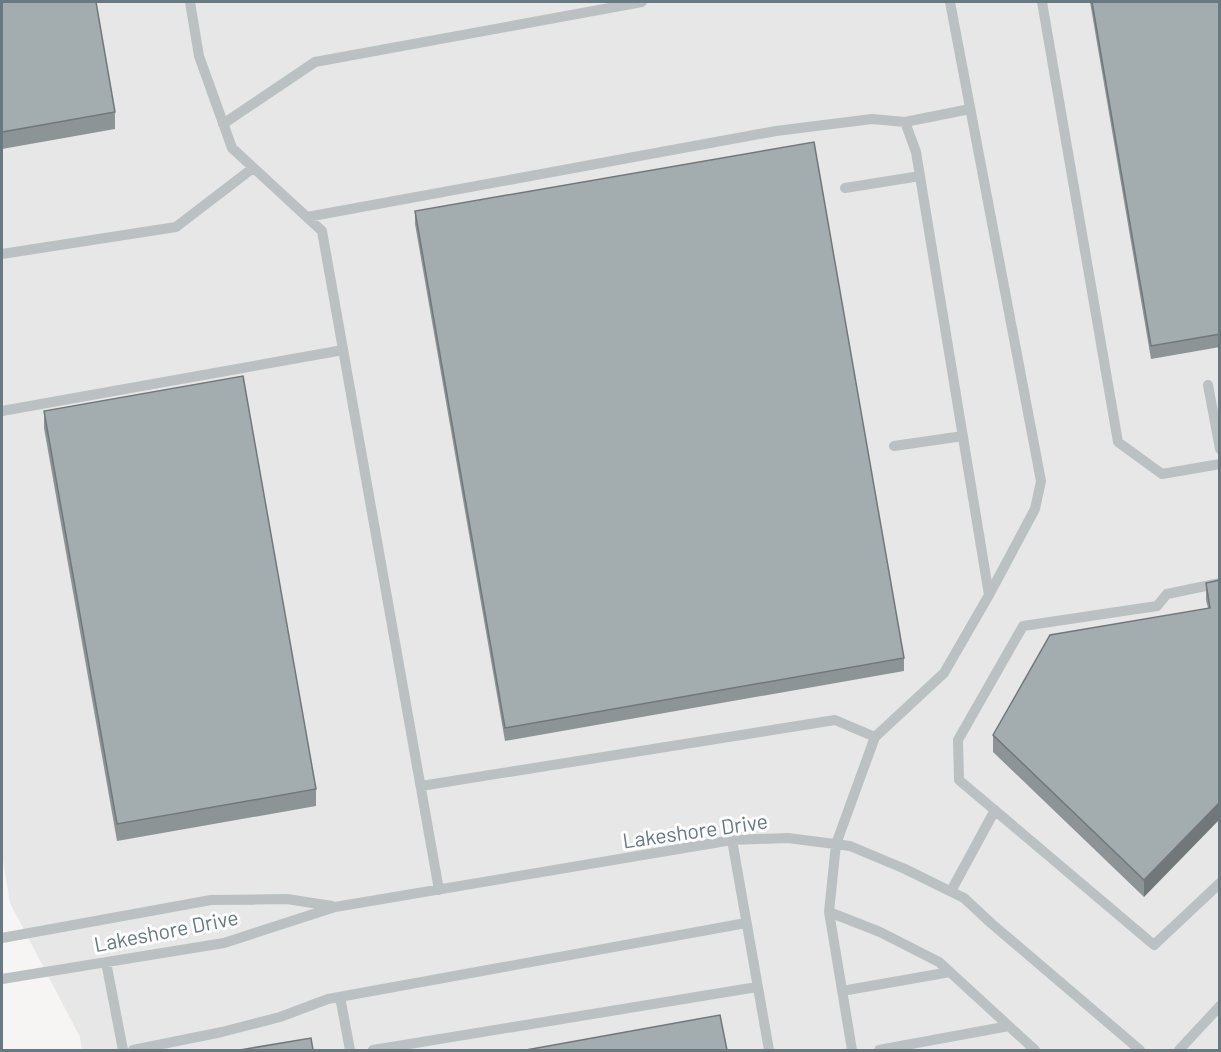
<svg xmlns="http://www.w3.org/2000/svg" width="1221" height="1052" viewBox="0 0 1221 1052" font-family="Barlow,sans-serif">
	<rect width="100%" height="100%" fill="#f6f5f3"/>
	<path fill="#e6e7e6" d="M2 2H1219V1050H82L80 1037 10 903 2 854Z"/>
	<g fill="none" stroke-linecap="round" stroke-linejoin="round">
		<path stroke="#bbc0c2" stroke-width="10" d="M190 2 199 56 232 148 322 231 439 890
			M950 2 1041 481 1035 509 989 595 944 673 875 737 836 844 829 912 880 932 939 962 1035 1050
			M1042 2 1118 442 1162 474 1220 464
			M905 122 970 109
			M223 124 315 62 642 2
			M845 188 920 176
			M307 217 776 131 872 119 905 122 916 152 989 595
			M2 254 176 227 253 168
			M1208 385 1220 449
			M2 411 343 350
			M894 446 963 436
			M1220 583 1167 594 1157 606 1023 626 958 740 959 780 1154 945 1220 883
			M421 786 835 720 875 737
			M732 840 769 1050
			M951 891 995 810
			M829 912 852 1050
			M2 938 211 900 287 899 332 906
			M106 962 123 1050
			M2 979 224 943 335 907 732 840 788 838 850 846 905 869 964 898 992 924 1140 1050
			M842 991 950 972
			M340 997 350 1050
			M133 1050 222 1032 280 1017 328 999 746 923
			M373 1050 757 987
			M879 1050 1009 1026
			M1179 1050 1220 1006"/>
	</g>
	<path fill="#8c9496" d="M2 2 115 112V129L2 149Z
		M1090 2H1220V347L1151 359Z
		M415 211 904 658V671L505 741 415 224Z
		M44 411 316 789V806L117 841 44 428Z
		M1220 580 1144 897 993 752V735L1208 608 1206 600V583Z"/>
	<path fill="#72787a" d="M1220 802V819L1144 897V880Z"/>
	<path fill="#a3acaf" stroke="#72787a" stroke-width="1.5" d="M2 2H96L115 112 2 132Z
		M1092 2H1220V334L1151 346Z
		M814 142 904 658 505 728 415 211Z
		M243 376 316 789 117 824 44 411Z
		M1220 580V802L1144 880 993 735 1050 635 1210 608 1206 583Z
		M720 1015 727 1050H526Z
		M311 1038 313 1050H240Z"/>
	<g text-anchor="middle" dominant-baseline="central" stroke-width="6" stroke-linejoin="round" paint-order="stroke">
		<g font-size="21" fill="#687981" stroke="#fff">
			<text transform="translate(695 830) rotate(-8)">Lakeshore Drive</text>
			<text transform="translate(166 930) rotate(-11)">Lakeshore Drive</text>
		</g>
	</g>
	<rect width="1221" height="1052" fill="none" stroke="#687981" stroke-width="6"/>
</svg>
